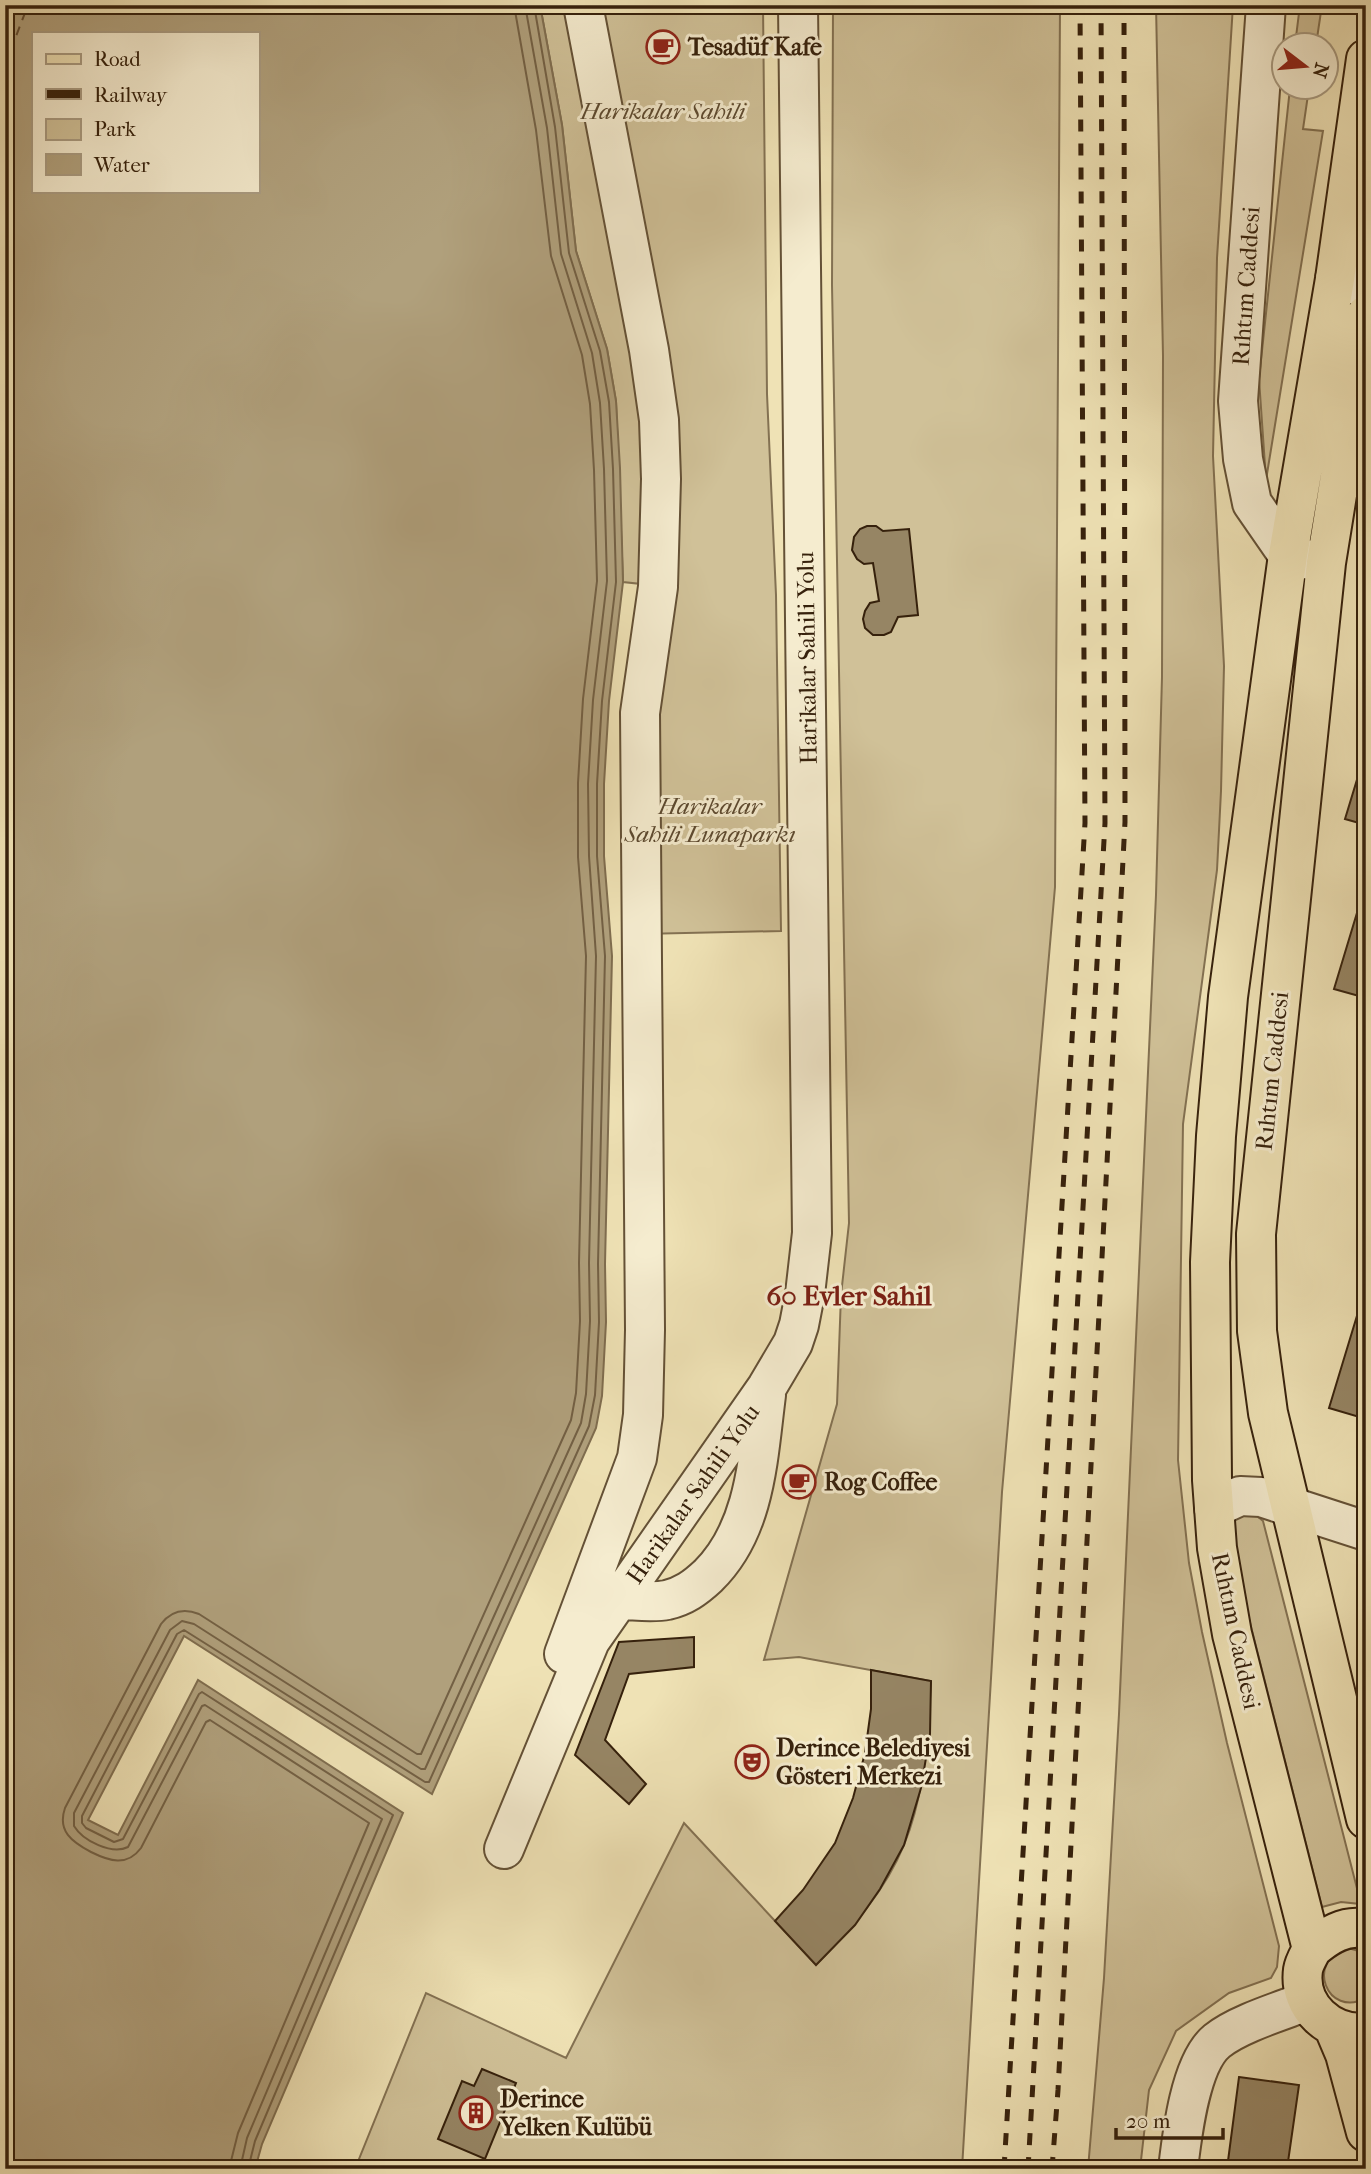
<svg xmlns="http://www.w3.org/2000/svg" width="1371" height="2174" viewBox="0 0 1371 2174" font-family="'IM FELL French Canon',serif">
	<rect width="100%" height="100%" fill="#efe2b5"/>
	<filter id="stains"><feTurbulence type="fractalNoise" baseFrequency=".00286" numOctaves="4"/><feColorMatrix values="0 0 0 0 .2 0 0 0 0 .09 0 0 0 0 .02 0 0 0 .5 -.17"/></filter>
	<radialGradient id="worn" r=".72"><stop offset=".6" stop-color="#630" stop-opacity="0"/><stop offset="1" stop-color="#630" stop-opacity=".3"/></radialGradient>
	<path fill="#d0c198" stroke="#837152" stroke-width="2" d="M540 5H763L767 394 776 595 781 931 641 934V584L623 582 616 401 607 349 576 251 562 125Z
		M833 5H1060L1055 887 1002 1492 962 2169H355L426 1993 566 2058 684 1823 816 1965C851 1929 885 1892 904 1845 925 1794 928 1735 931 1681L799 1657 764 1660 837 1404 841 1295 849 1223 832 285Z
		M1156 5H1233L1217 258 1213 456 1224 666 1221 791 1217 870 1183 1124 1178 1460 1189 1563 1202 1632 1227 1743 1279 1946 1277 1967 1271 1978 1229 1993 1176 2031 1149 2090 1140 2169H1088L1104 1978 1119 1714 1156 895 1162 677 1163 356Z
		M1300 5H1322L1316 45H1295Z
		M1290 88H1309L1303 129 1323 131 1266 480 1259 379Z
		M1250 1510 1263 1521 1361 1904 1341 1902 1322 1907 1227 1532 1235 1513Z
		M1348 1948 1366 1953V1998C1327 2019 1304 1960 1348 1948Z"/>
	<path fill="#b0a07c" stroke="#7f6d4f" stroke-width="2" fill-rule="evenodd" d="M5 5H540L562 125 576 251 607 349 616 401 620 468 623 582 609 701 604 784V856L612 956 605 1264 606 1322 602 1396 596 1428 432 1794 184 1636 88 1820 118 1835 198 1680 403 1813 262 2144 255 2169H5ZM33 33H257V191H33Z"/>
	<g fill="none" stroke-linecap="round" stroke-linejoin="round">
		<path stroke="#736044" stroke-width="2" d="M229 2169 238 2133 369 1823 210 1720 206 1722 141 1848C127 1867 109 1861 91 1852 72 1842 57 1831 65 1808L161 1624C171 1611 184 1608 199 1614L417 1754H421L571 1420 576 1393 580 1321 579 1263 586 956 578 857V783L583 699 597 581 594 470 590 404 582 355 551 256 536 130 514 5
			M240 2169 247 2138 382 1819 205 1705 202 1706 128 1847C112 1855 83 1841 74 1826V1813L170 1630 182 1621 194 1624 421 1769H425L581 1423 586 1394 590 1321 589 1263 596 956 589 856 588 784 593 700 607 581 604 469 600 403 592 353 561 254 547 128 525 5
			M248 2169 255 2141 393 1815 202 1692 199 1694 123 1839 114 1842 86 1828 82 1823V1816L177 1634 184 1630 425 1782H429L589 1426 595 1395 599 1322 598 1264 605 956 597 856V784L602 701 616 582 613 469 609 402 600 351 569 253 555 127 534 5"/>
		<path stroke="#614d33" stroke-width="2" stroke-dasharray="9 7" stroke-linecap="butt" d="M5 65 28 5"/>
	</g>
	<path fill="#968564" stroke="#36210c" stroke-width="2" d="M867 526H876L883 531 909 529 918 615 898 617 891 632 884 635H873L865 628 863 619 865 611 870 603 879 601 873 563 864 564 857 559 852 550 854 537 860 529Z
		M1366 750V825L1345 819Z
		M1366 883V998L1334 989Z
		M1366 1286V1419L1329 1408Z
		M694 1637V1667L629 1674 605 1740 646 1784 629 1804 575 1755 619 1642Z
		M871 1670 931 1681 930 1734 921 1788 904 1845 880 1889 855 1925 816 1965 775 1921 803 1890 835 1843 853 1798 865 1753 871 1709Z
		M482 2069 516 2083 485 2159 438 2139 462 2081 474 2086Z
		M1239 2077 1299 2085 1287 2169 1228 2161Z
		M1228 2161 1287 2169H1227Z"/>
	<g fill="none" stroke-linecap="round" stroke-linejoin="round">
		<defs>
			<path id="minor" d="M1266 5 1238 401 1243 459 1252 503 1288 555 1310 560
				M1335 279 1366 288
				M1214 1508 1240 1496 1261 1497 1366 1531
				M618 1600C633 1600 652 1603 667 1600 684 1596 695 1588 708 1576 756 1529 758 1457 766 1395
				M564 1654 637 1458 643 1415 645 1330 640 713 658 587 661 479 659 420 649 350 583 5
				M504 1849 590 1641 767 1387 793 1343 799 1325 805 1294 812 1233 798 5
				M1178 2169C1182 2135 1190 2063 1217 2041 1238 2024 1281 2011 1307 2001"/>
			<path id="major" d="M1366 59 1335 279 1288 555 1228 997 1216 1136 1210 1262 1212 1480 1217 1548 1232 1634 1312 1949C1309 1955 1304 1963 1303 1970 1298 2007 1330 2035 1366 2033
				M1366 315 1326 563 1256 1234 1257 1331 1268 1413 1366 1819
				M1312 1949C1327 1936 1345 1924 1366 1929
				M1334 2028 1345 2054 1366 2132"/>
		</defs>
		<use href="#minor" stroke="#645136" stroke-width="42"/>
		<use href="#major" stroke="#36210c" stroke-width="42"/>
		<use href="#minor" stroke="#f5eccf" stroke-width="38"/>
		<use href="#major" stroke="#efe2b5" stroke-width="38"/>
		<path stroke="#36210c" stroke-width="5" stroke-dasharray="12 12" stroke-linecap="butt" d="M1004 2169 1085 823 1080 5
			M1028 2169 1105 823 1101 5
			M1052 2169 1058 2090 1125 822 1124 5"/>
	</g>
	<defs>
		<symbol id="cafe-ring" viewBox="-11 -11 22 22"><circle r="9.5" fill="#f5eccf" stroke="#8f2418" stroke-width="1.5"/><path d="M-5.5-4.5H6V0H3Q3 3.5 0 3.5H-2.5Q-5.5 3.5-5.5 0ZM3-3.2v2h1.7v-2ZM-6 4.5H4V6H-6Z" fill="#8f2418"/></symbol>
		<symbol id="theatre-ring" viewBox="-11 -11 22 22"><circle r="9.5" fill="#f5eccf" stroke="#8f2418" stroke-width="1.5"/><path d="M-5-5.5Q0-4 5-5.5V0Q5 5 0 6Q-5 5-5 0ZM-3.3-2.5H-1v1.5H-3.3ZM1-2.5H3.3v1.5H1ZM-2.8 1Q0 5.5 2.8 1Z" fill="#8f2418"/></symbol>
		<symbol id="building-ring" viewBox="-11 -11 22 22"><circle r="9.5" fill="#f5eccf" stroke="#8f2418" stroke-width="1.5"/><path d="M-4-6H4V6H1V3H-1V6H-4ZM-2.5-4.3h1.7v1.8h-1.7ZM.8-4.3h1.7v1.8H.8ZM-2.5-1h1.7V.8h-1.7ZM.8-1h1.7V.8H.8Z" fill="#8f2418"/></symbol>
	</defs>
	<g fill-rule="evenodd">
		<use href="#cafe-ring" x="644" y="28" width="38" height="38"/>
		<use href="#cafe-ring" x="780" y="1463" width="38" height="38"/>
		<use href="#theatre-ring" x="733" y="1743" width="38" height="38"/>
		<use href="#building-ring" x="457" y="2094" width="38" height="38"/>
	</g>
	<g text-anchor="middle" dominant-baseline="central" stroke-width="6" stroke-linejoin="round" paint-order="stroke">
		<g font-size="24" font-weight="bold" fill="#36210c" stroke="#f5eccf" text-anchor="start">
			<text x="688" y="47">Tesadüf Kafe</text>
			<text x="824" y="1482">Rog Coffee</text>
			<text x="776" y="1748">Derince Belediyesi<tspan x="776" dy="28">Gösteri Merkezi</tspan></text>
			<text x="500" y="2099">Derince<tspan x="500" dy="28">Yelken Kulübü</tspan></text>
		</g>
		<g font-size="24" font-style="italic" fill="#5c492f" stroke="#f5eccf">
			<text x="663" y="111">Harikalar Sahili</text>
			<text x="710" y="806">Harikalar<tspan x="710" dy="28">Sahili Lunaparkı</tspan></text>
		</g>
		<g font-size="24" fill="#36210c" stroke="#f5eccf">
			<text transform="translate(1246 286) rotate(-86)">Rıhtım Caddesi</text>
			<text transform="translate(807 658) rotate(-91)">Harikalar Sahili Yolu</text>
			<text transform="translate(1272 1071) rotate(-84)">Rıhtım Caddesi</text>
			<text transform="translate(693 1494) rotate(-55)">Harikalar Sahili Yolu</text>
			<text transform="translate(1236 1631) rotate(78)">Rıhtım Caddesi</text>
		</g>
		<g font-size="28" font-weight="bold" fill="#7a1f14" stroke="#f5eccf">
			<text x="849" y="1295">60 Evler Sahil</text>
		</g>
	</g>
	<rect width="1371" height="2174" fill="none" stroke="#efe2b5" stroke-width="28"/>
	<rect x="7" y="7" width="1357" height="2160" fill="none" stroke="#36210c" stroke-width="3.5"/>
	<rect x="14" y="14" width="1343" height="2146" fill="none" stroke="#36210c" stroke-width="2"/>
	<rect x="32" y="32" width="228" height="161" fill="#f5eccf" stroke="#a99b81" stroke-width="2"/>
	<rect x="46" y="54" width="35" height="10" fill="#efe2b5" stroke="#a99b81" stroke-width="2"/>
	<text x="94" y="66" font-size="21" fill="#36210c">Road</text>
	<rect x="46" y="89" width="35" height="10" fill="#36210c" stroke="#a99b81" stroke-width="2"/>
	<text x="94" y="102" font-size="21" fill="#36210c">Railway</text>
	<rect x="46" y="119" width="35" height="21" fill="#d0c198" stroke="#a99b81" stroke-width="2"/>
	<text x="94" y="136" font-size="21" fill="#36210c">Park</text>
	<rect x="46" y="154" width="35" height="21" fill="#b0a07c" stroke="#a99b81" stroke-width="2"/>
	<text x="94" y="172" font-size="21" fill="#36210c">Water</text>
	<g transform="translate(1305 66) rotate(106)"><circle r="33" fill="#f5eccf" stroke="#a99b81" stroke-width="2"/>
	<path d="M0-5L12 26L0 18L-12 26Z" fill="#8f2418"/>
	<text y="-10" font-size="19" font-weight="bold" text-anchor="middle" fill="#36210c">N</text>
	</g>
	<path d="M1116 2128v10h107v-10" fill="none" stroke="#36210c" stroke-width="3.5"/>
	<text x="1126" y="2128" font-size="21" fill="#36210c" stroke="#f5eccf" stroke-width="5" paint-order="stroke">20 m</text>
	<rect width="100%" height="100%" filter="url(#stains)"/>
	<rect width="100%" height="100%" fill="url(#worn)"/>
</svg>
